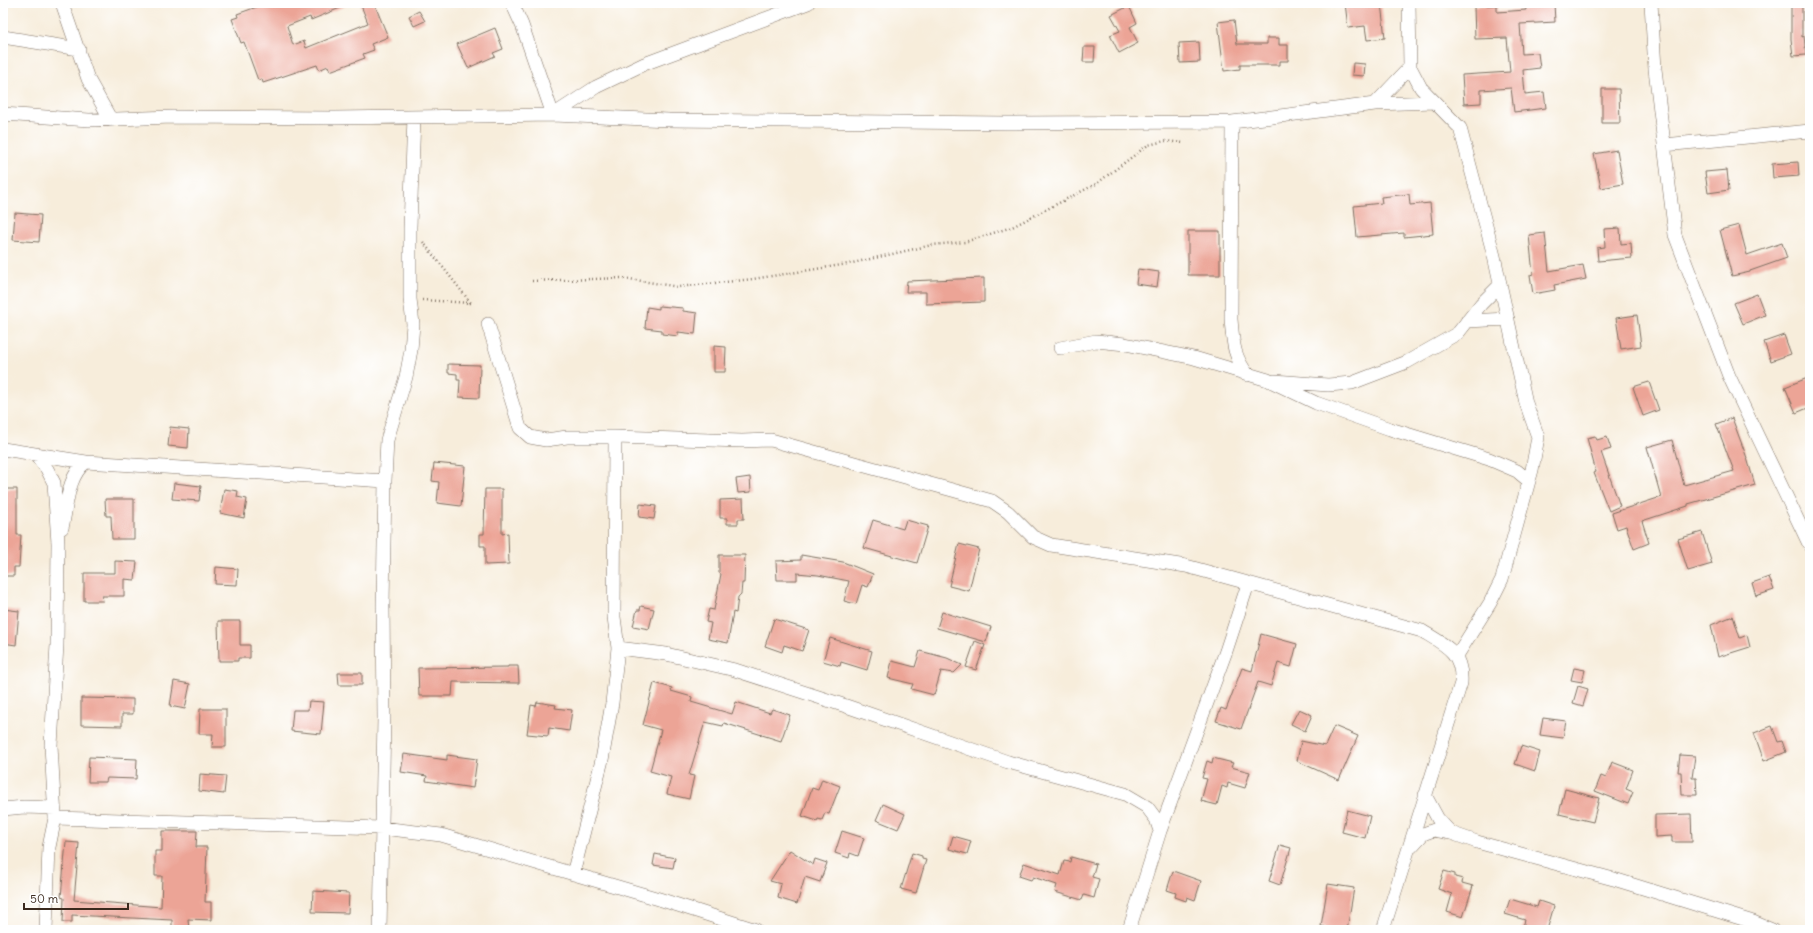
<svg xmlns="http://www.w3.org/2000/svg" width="1813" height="933" viewBox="0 0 1813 933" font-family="Delius,sans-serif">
	<rect width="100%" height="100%" fill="#fff"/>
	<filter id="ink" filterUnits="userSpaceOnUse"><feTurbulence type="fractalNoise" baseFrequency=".025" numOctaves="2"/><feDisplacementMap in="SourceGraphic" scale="8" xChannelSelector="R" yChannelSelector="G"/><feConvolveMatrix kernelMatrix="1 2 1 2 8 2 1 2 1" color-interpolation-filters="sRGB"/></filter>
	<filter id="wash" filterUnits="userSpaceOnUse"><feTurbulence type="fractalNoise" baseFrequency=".012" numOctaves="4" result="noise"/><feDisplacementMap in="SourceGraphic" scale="16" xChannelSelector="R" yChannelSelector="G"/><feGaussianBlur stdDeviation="0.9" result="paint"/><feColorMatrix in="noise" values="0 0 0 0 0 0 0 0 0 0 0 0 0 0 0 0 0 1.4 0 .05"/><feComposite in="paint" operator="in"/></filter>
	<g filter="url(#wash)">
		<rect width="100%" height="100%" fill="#f7eddb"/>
		<g id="blocks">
			<path fill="#eca496" d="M268 3H352L311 20 310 17 287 26 293 45 304 41 306 48 368 23 360 3H374L388 37 371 44 374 50 363 54 365 58 330 71 328 66 319 70 317 65 263 83 262 79 258 80 244 42 241 43 232 19 238 17 237 14Z
				M1345 3H1381L1385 38 1367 40 1365 26 1348 28Z
				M1525 3H1554L1555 22 1520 24 1522 54 1538 53 1540 68 1523 70 1525 94 1544 92 1546 108 1514 112 1511 88 1481 90V103L1464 104 1462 75 1510 72 1507 38 1475 39 1474 6 1497 5V12L1526 10Z
				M1791 3H1802V37L1804 36 1806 55 1793 56 1791 39Z
				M1129 6 1137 23 1130 27 1138 43 1119 53 1110 35 1120 31 1111 15Z
				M419 11 425 21 414 26 409 16Z
				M1234 20 1237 44H1267V38H1279V45H1288V61H1280V65H1240V69L1224 71 1218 22Z
				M495 28 503 49 493 53 495 56 468 68 457 44Z
				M1199 42 1200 62 1180 63 1179 43Z
				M1084 47H1095L1094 62H1083Z
				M1353 63 1365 64 1364 76 1352 75Z
				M1602 89H1619L1620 123H1602Z
				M1617 150 1623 184 1601 188 1594 154Z
				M1798 162 1799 176 1773 178 1772 164Z
				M1727 170 1729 190 1708 193 1705 172Z
				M1409 194 1410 205 1430 203 1433 234 1404 237V233L1357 237 1354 206 1382 203 1381 197Z
				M15 213 41 215 39 242 13 240Z
				M1739 225 1747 255 1782 243 1787 258 1750 271V272L1732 276 1720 230Z
				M1620 228 1621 244 1631 243 1632 258 1598 261 1597 248 1605 247 1604 229Z
				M1188 231H1220V275H1188Z
				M1545 233 1549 271 1583 265 1586 279 1554 285 1555 290 1533 294 1530 275 1533 274 1529 235Z
				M1138 269 1159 272 1157 287 1136 284Z
				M984 278V302L926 304V292H906L907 281Z
				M1757 294 1765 315 1743 324 1734 303Z
				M659 306 683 308V311L697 313 695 334 678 332V336L662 334V330L645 328 647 307 659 309Z
				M1637 315 1641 346 1621 349 1616 318Z
				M1784 335 1791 354 1771 361 1764 342Z
				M714 346 726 347 725 372H714Z
				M448 364 480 365 479 398 459 397 460 380H457V374L448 373Z
				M1810 377V407L1796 413 1785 387Z
				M1649 382 1659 410 1643 416 1633 387Z
				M1732 418 1747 458 1755 485 1688 504V506L1642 521 1649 543 1634 549 1626 526 1617 529 1612 513 1661 497 1647 447 1672 440 1684 485 1734 471 1716 424Z
				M170 427 189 429 188 448 168 446Z
				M1595 436 1597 440 1607 437 1611 449 1601 452 1620 506 1609 511 1594 473 1596 472 1587 438Z
				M434 463 465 466 461 506 437 503 439 482 432 481Z
				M750 477 751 492 738 493 736 479Z
				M174 483 201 486 199 501 172 499Z
				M3 489H17V535H21L19 567H14V576H3Z
				M224 489 238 491 237 497 247 499 244 518 220 513Z
				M485 489H502V534L508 533 509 564 485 565V546H480V534H484Z
				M105 499H134V539H112L111 516H106Z
				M743 499 744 519H738V524H727V518H720V500Z
				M640 504 656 506 654 519 639 517Z
				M873 520 903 529 906 520 928 526 917 563 864 548Z
				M1702 532 1712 564 1688 571 1678 539Z
				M959 544 979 549 969 591 949 586Z
				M719 555H745L744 583H742L741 594 738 597 736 613 733 612 728 643 708 639 711 623 706 622 709 609 714 610 721 574 719 573Z
				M801 555 843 562 873 574 868 587 862 585 856 604 844 601 849 581 818 575 797 573V580H777L776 561 801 560Z
				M115 561 137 562 135 580 124 579V596H102L103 601H84V573H115Z
				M216 567 238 569 237 585 215 584Z
				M1769 577 1774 590 1756 596 1752 583Z
				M641 606 654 609 649 629 633 626 637 610H640Z
				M3 609 19 611 16 645 3 643Z
				M942 612 991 627 986 642 937 628Z
				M1733 616 1740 638 1747 635 1750 647 1718 657 1711 625Z
				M774 619 809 630 802 651 784 645 782 652 765 646Z
				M218 621H240V645H250V658H238V661H219Z
				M1261 634 1297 644 1291 667 1278 663 1271 686 1258 682 1241 729 1216 721 1221 708 1226 710 1242 668 1252 671Z
				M830 638 872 651 867 670 841 662 840 666 823 661Z
				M975 641 985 645 976 670 966 667Z
				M920 651 947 658 962 665 954 673 941 671 934 695 911 689 913 684 888 678 892 661 915 667Z
				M508 666H518L519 683 453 682 452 696H419L418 668 508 667Z
				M1574 668 1585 670 1582 682 1571 680Z
				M338 673H362V685H339Z
				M174 681 190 684 185 709 170 706Z
				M654 683 672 688 671 691 692 697 691 702 732 714 736 702 770 713 772 709 790 715 781 741 724 723 723 726 705 722 689 775 694 776 689 799 667 794 671 777 650 771 661 730 643 725Z
				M1578 686 1588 689 1583 706 1573 703Z
				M81 698 133 699V714H122V726L81 725Z
				M309 701 324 702 321 734 291 731 293 710H308Z
				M537 702 556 705 555 708 572 710 569 731 549 728 548 736 527 734 531 705 536 706Z
				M200 709H226V747H212L213 734H199Z
				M1299 709 1312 715 1305 731 1291 724Z
				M1543 718 1566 721 1563 738 1540 735Z
				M1334 726 1358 736 1339 780 1297 761 1301 741 1325 746Z
				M1772 726 1778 742 1782 741 1786 752 1764 761 1754 733Z
				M1521 746 1540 752 1535 771 1515 764Z
				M404 754 447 760V755L477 759 473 788 426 781 427 776 401 772Z
				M1680 755 1695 756 1692 778H1696L1697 795H1682L1681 772H1678Z
				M89 757 137 759 136 779 107 778 106 782H88Z
				M1213 758 1233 763 1231 767 1250 772 1245 788 1228 783 1227 788 1222 786 1217 805 1201 801 1207 779 1202 778 1207 761 1212 763Z
				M1612 762 1633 770 1626 789 1633 792 1628 804 1595 791 1601 776 1606 778Z
				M200 774 226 776 224 794 199 791Z
				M822 779 840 786 829 814 825 813 822 820 818 819 817 821 802 816 812 788 818 790Z
				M1565 789 1599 798 1593 822 1559 814Z
				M883 804 905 814 898 829 876 820Z
				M1347 810 1370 816 1365 838 1342 832Z
				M1691 814 1692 842H1672V836L1655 837V815Z
				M162 831H197L196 847H207L205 902H211V920L188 919 189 930H172V920L72 915V922H63L64 898 61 897 66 842 79 843 74 900 161 907 162 876H155V851H162Z
				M842 831 864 838 858 856 850 853 849 858 835 853Z
				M953 836 971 841 967 854 949 849Z
				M1280 845 1291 848 1280 885 1269 881Z
				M790 850 813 865 815 859 827 863 820 882 805 877 797 904 778 898 781 884 770 881Z
				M912 853 922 856V859L926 860 916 893 901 889Z
				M655 854 675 858 673 868 653 865Z
				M1071 857 1096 864 1092 877 1099 879 1094 898 1084 895 1082 900 1055 892 1057 885 1033 877 1031 880 1019 876 1024 863 1060 875 1064 861 1070 862Z
				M1173 871 1201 881 1195 900 1187 897 1186 901 1175 897 1176 893 1167 890Z
				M1444 871 1455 874V877L1463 879 1462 883 1473 886 1463 917 1447 912 1452 894 1438 889Z
				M1328 884 1354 888 1347 930H1324L1325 927 1321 926Z
				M313 891 349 893 348 913 312 912Z
				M1510 899 1537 907 1539 901 1554 906 1547 930H1522L1525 920 1505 914Z"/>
		</g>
	</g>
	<g filter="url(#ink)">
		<use href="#blocks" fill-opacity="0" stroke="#7d6e60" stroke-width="1"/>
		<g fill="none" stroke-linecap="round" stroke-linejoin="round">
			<defs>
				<path id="street" d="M62 3 88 79 111 120
					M512 3 522 25 553 115 596 87 644 64 808 3
					M1409 3 1410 67 1421 88 1460 128 1494 256 1526 403 1538 437 1532 470 1502 579 1490 603 1456 657
					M1651 3 1655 69 1675 235 1729 376 1810 546
					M3 37 79 49
					M1375 104 1434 102
					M3 114 89 120 172 117 335 118 553 115 669 120 1007 123 1232 122 1375 104 1410 67
					M1232 122 1231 319C1233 342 1233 356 1248 375
					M1664 145 1810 131
					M1467 321 1508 319
					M488 324 520 428 530 437 546 440 567 437H615L742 441 771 440 992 501 1008 512 1033 537 1051 545 1186 566 1422 631C1445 645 1463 652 1461 683L1383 930
					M1060 348 1096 341 1125 344 1194 358 1268 380 1316 403 1390 429 1489 459 1517 471 1529 481
					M1274 381 1328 385 1352 383 1407 362 1458 333 1481 304 1500 285
					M3 449 86 462 385 481
					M36 455 47 469 54 483 58 543 57 645 51 745 55 818 49 847 46 930
					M62 528C67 507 67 476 86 462
					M618 648 666 654 735 670 849 707 1008 762 1125 794 1147 807 1156 819 1160 831
					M1425 795 1438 819 1451 833
					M3 809 24 807 55 808
					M55 818 382 828 441 835 659 899 756 930
					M1411 847 1423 834 1434 830 1451 833 1477 842 1617 880 1753 922 1772 930
					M573 874 602 760 612 703 618 648 614 617 615 437
					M380 930 384 718 383 606 385 481 387 440 406 377 411 350 413 324 410 299V227L414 117
					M1129 930 1160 831 1226 651 1248 584"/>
			</defs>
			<use href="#street" stroke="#7d6e60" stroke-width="14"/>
			<path stroke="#7d6e60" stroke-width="2.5" stroke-dasharray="1 3" stroke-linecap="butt" d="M423 242 471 303
				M532 281 623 278 679 287 753 279 848 264 932 245 965 242 1012 227 1096 184 1148 145 1165 141 1184 143
				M422 300 471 303"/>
			<use href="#street" stroke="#fff" stroke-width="13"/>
		</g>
	</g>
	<rect width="1813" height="933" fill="none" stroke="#fff" stroke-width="16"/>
	<path d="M24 903v6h104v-6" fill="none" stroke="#3b2a1e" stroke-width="2"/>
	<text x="30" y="903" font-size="12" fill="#3b2a1e" stroke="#ffffff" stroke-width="3" paint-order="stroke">50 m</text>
</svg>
